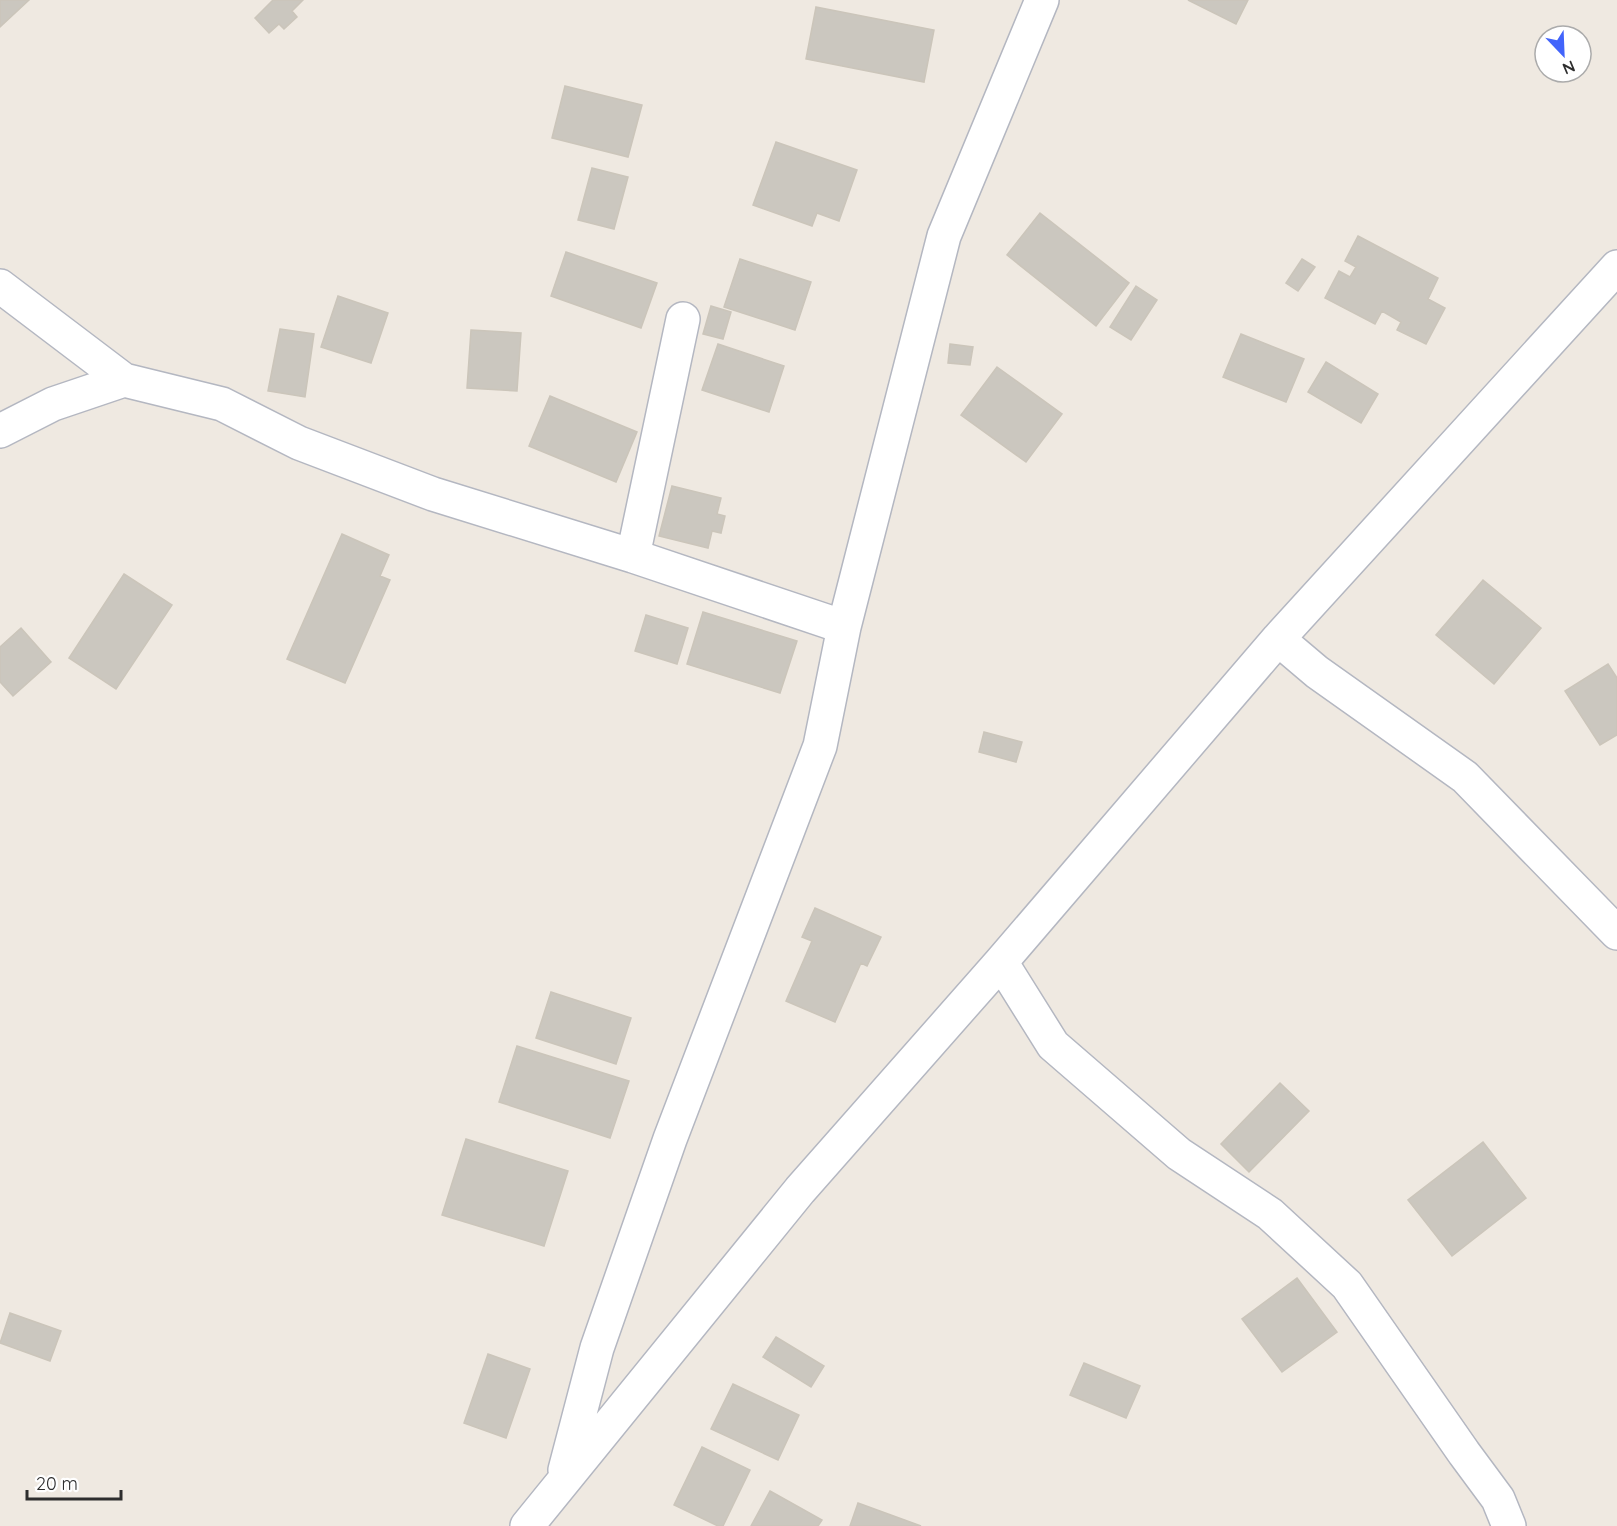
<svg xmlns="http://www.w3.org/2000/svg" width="1617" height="1526" viewBox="0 0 1617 1526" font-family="Quicksand,sans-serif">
	<rect width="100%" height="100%" fill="#efe9e1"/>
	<path fill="#cbc7bf" stroke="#cbc5ba" stroke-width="1.5" d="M0 0H29L0 27Z
		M273 0H303L292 11 297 17 284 29 279 24 269 33 255 18Z
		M1188 0H1248L1236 24Z
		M816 7 934 30 924 82 806 59Z
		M565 86 642 105 628 157 552 138Z
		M776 142 857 170 839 221 817 213 812 226 753 205Z
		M592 168 628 177 614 229 578 220Z
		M1040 213 1129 283 1096 326 1007 255Z
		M1358 236 1438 278 1428 299 1445 308 1426 344 1397 330 1401 322 1382 311 1375 324 1325 298 1339 271 1350 277 1356 267 1345 261Z
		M566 252 657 283 641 328 551 296Z
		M740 259 811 282 795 330 724 307Z
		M1302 259 1315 267 1298 291 1286 283Z
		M1136 286 1157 300 1131 340 1110 327Z
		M338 296 388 313 371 363 321 347Z
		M711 306 731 312 723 339 703 334Z
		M280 329 314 334 305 397 268 391Z
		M471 330 521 333 517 391 467 388Z
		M1241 334 1304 359 1286 402 1223 377Z
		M718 344 784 366 769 412 702 390Z
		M950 344 973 347 970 365 948 363Z
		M1326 362 1378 394 1361 423 1308 392Z
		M997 367 1062 414 1026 462 961 415Z
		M550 396 637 432 616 482 529 446Z
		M672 486 721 498 717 514 725 516 721 533 712 531 708 548 659 536Z
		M342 534 389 555 380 576 390 580 345 683 287 659Z
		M124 574 172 605 116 689 69 658Z
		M1483 580 1541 628 1494 684 1436 635Z
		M703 612 797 641 780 693 687 664Z
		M646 615 688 628 677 664 635 651Z
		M21 628 51 662 13 696 0 682V647Z
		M1608 664 1617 678V735L1600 745 1565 691Z
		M984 732 1022 742 1016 762 979 752Z
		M815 908 881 937 867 966 861 963 835 1022 786 1001 812 941 802 937Z
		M551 992 631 1018 616 1064 536 1038Z
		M517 1046 629 1081 610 1138 499 1102Z
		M1280 1083 1309 1111 1249 1172 1221 1144Z
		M466 1139 568 1171 544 1246 442 1215Z
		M1483 1142 1526 1198 1452 1256 1408 1200Z
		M1297 1278 1337 1332 1282 1372 1242 1319Z
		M10 1313 61 1331 50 1361 0 1343Z
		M776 1337 824 1366 811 1387 763 1357Z
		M488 1354 530 1369 506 1438 464 1423Z
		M1084 1363 1140 1386 1126 1418 1070 1395Z
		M733 1384 799 1415 778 1460 711 1429Z
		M702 1447 750 1470 723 1526H718L674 1505Z
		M770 1491 822 1520 818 1526H751Z
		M858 1503 921 1526H850Z"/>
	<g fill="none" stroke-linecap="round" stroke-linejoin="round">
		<defs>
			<path id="minor" d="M0 286 124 380
				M0 431 53 404 124 380 222 404 299 443 433 494 633 556 844 627
				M633 556 683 319
				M1278 639 1317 672 1465 777 1617 933
				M1001 962 1053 1045 1179 1154 1270 1214 1347 1285 1464 1453 1498 1499 1509 1526
				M565 1470 597 1348 670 1139 820 746 844 627 944 236 1042 0
				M527 1526 800 1190 1001 962 1278 639 1617 267"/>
		</defs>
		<use href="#minor" stroke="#b4b7c1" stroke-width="36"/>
		<use href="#minor" stroke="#fff" stroke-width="33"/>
	</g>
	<g transform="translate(1563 54) rotate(157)"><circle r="28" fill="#ffffff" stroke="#ababab" stroke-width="1.5"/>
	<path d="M0-4.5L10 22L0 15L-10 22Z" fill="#4264fb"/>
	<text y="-9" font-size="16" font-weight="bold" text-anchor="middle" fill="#2e2e2e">N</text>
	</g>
	<path d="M27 1490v9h94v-9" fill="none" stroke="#2e2e2e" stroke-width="3"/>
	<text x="36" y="1490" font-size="18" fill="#2e2e2e" stroke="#ffffff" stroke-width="4.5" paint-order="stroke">20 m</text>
</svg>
